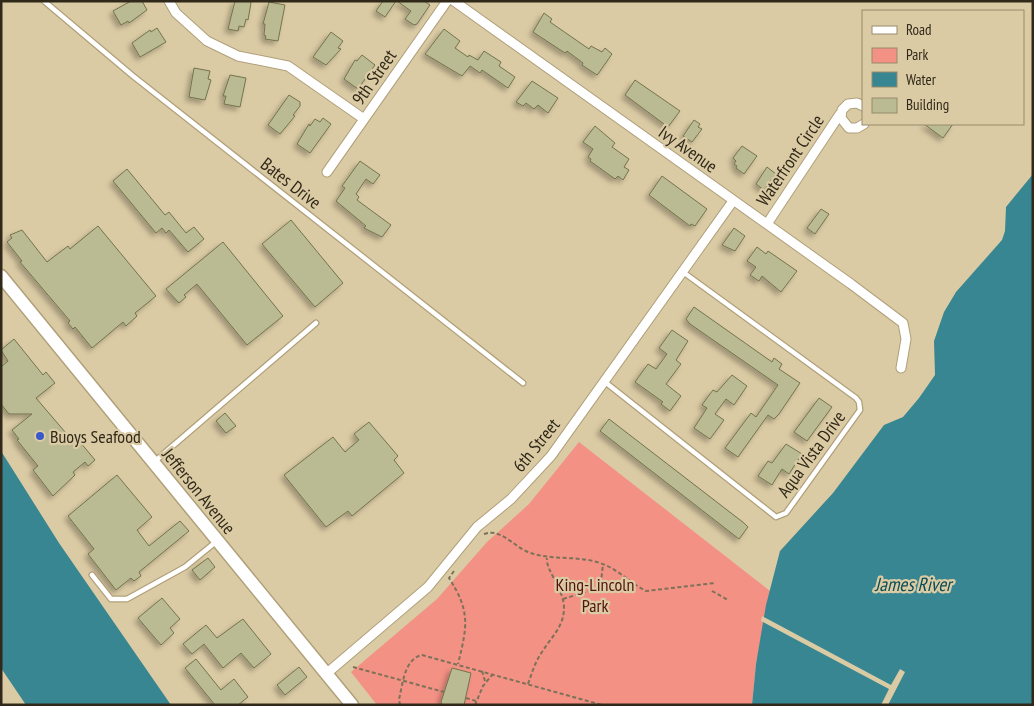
<svg xmlns="http://www.w3.org/2000/svg" width="1034" height="706" viewBox="0 0 1034 706" font-family="'PT Sans Narrow',sans-serif">
	<defs>
		<filter id="shadow"><feDropShadow dx="-3.5" dy="3.5" stdDeviation="2.5" flood-color="#0004"/></filter>
	</defs>
	<rect width="100%" height="100%" fill="#dbcba4"/>
	<path fill="#f39184" d="M579 442 770 591 756 664 752 705H377L351 672 437 599 487 542 529 504Z"/>
	<path fill="#388691" d="M1033 174V705H752L756 664 766 605 780 551 833 493 884 425 903 417 919 398 935 375 934 341 944 312 956 292 1002 240 1005 231 1006 207Z
		M1 451 59 543 171 705H26L1 668Z"/>
	<path fill="#dbcba4" d="M762 616 891 685 900 669 905 672 888 705H881L889 689 761 621Z"/>
	<path fill="#babb92" stroke="#73734d" filter="url(#shadow)" d="M131 1H142L147 10 129 23 128 21 121 25 113 11Z
		M235 1H250L251 3 248 20 246 19 244 27 239 26 238 31 228 29Z
		M383 1H396L385 17 376 11Z
		M397 1H424L430 5 417 24 414 25 405 19 411 11Z
		M269 2 285 5 278 41 265 39 266 36 264 35 265 24H263Z
		M544 13 552 19 550 22 589 49 591 46 602 52 605 48 612 54 598 74 597 75 582 65 583 63 567 51 565 53 533 32Z
		M157 28 166 42 140 57 132 43 150 30 151 32Z
		M444 29 460 41 455 48 468 57 469 55 478 60 484 51 501 62 499 66 515 77 508 88 482 70 480 73 470 66 462 76 425 54Z
		M331 32 343 41 338 48 341 49 326 65 313 57Z
		M362 55 375 65 358 89 344 79 355 60 357 61Z
		M194 68 210 71 208 79 211 80 205 100 189 97Z
		M230 75 246 78 240 107 224 104 226 96H223Z
		M635 80 680 111 668 127 625 95Z
		M532 81 558 98 548 113 538 105 534 109 526 103 523 106 516 102Z
		M289 95 300 102V106L293 115 295 116 280 134 268 125Z
		M323 118 331 124 310 153 297 144 309 124 310 126 315 119 320 122Z
		M694 120 700 124 698 127 702 129 692 142 683 136Z
		M924 124H953L943 138Z
		M595 126 615 143 612 147 629 159 624 167 629 170 623 180 618 176 615 179 590 161 591 159 588 157 593 149 583 142Z
		M742 146 757 156 744 174 736 168 737 166 734 164 736 161 733 158Z
		M360 161 380 175 373 184 366 179 356 194 359 197 357 200 391 225 382 237 364 228 366 226 336 201 345 188 342 186Z
		M767 167 776 174 764 190 756 184Z
		M127 169 165 215 169 212 186 233 194 227 204 239 188 252 169 230 166 233 162 228 156 233 113 181Z
		M662 176 707 209 695 226 691 224 690 226 649 195Z
		M821 209 829 214 815 234 807 228Z
		M291 220 343 283 315 307 262 244Z
		M98 226 156 296 135 313 137 316 126 326 123 322 92 348 75 327 73 329 68 323 70 321 20 262 22 261 7 242 12 238 10 235 22 230 47 262 68 246 70 249Z
		M734 228 745 236 735 251 722 245Z
		M223 242 283 316 247 345 197 284 184 295 186 297 179 303 166 289Z
		M757 247 766 254 768 251 797 271 781 292 762 276 759 281 750 275 756 267 747 261Z
		M694 307 772 362 774 358 782 364 779 369 800 383 779 414 774 419 768 415 738 457 725 448 751 413 756 417 778 385 690 324 686 319Z
		M672 330 688 341 676 360 681 364 666 384 681 396 670 411 661 404 663 402 635 382 648 364 656 369 667 354 659 348Z
		M14 339 43 375 46 372 55 383 36 398 71 439 75 436 95 460 88 466 85 462 73 472 75 475 53 496 33 470 38 466 17 440 19 439 12 430 32 414H9L1 404V367L8 361 1 350Z
		M732 375 747 386 734 405 726 399 715 414 724 420 710 439 694 428 707 408 702 405 707 398 713 390 717 392Z
		M819 398 832 407 807 441 794 432Z
		M225 413 236 426 226 433 216 421Z
		M609 419 744 523 748 527 739 539 600 431Z
		M369 422 398 456 394 460 404 473 352 516 348 511 326 527 284 475 333 437 345 452 359 440 354 434Z
		M786 444 802 454 789 474 782 469 772 485 758 476 768 461 772 463Z
		M117 475 152 517 137 530 149 546 180 521 189 531 139 572 141 576 134 581 131 578 116 590 88 554 94 549 68 516Z
		M208 558 215 567 200 580 192 570Z
		M162 598 180 619 170 628 174 633 161 645 138 618Z
		M243 619 271 654 254 668 241 653 223 668 204 644 192 654 183 644 206 625 217 638Z
		M196 659 221 690 234 679 248 697 238 705H215L185 668Z
		M299 667 307 677 285 695 277 685Z
		M452 668 471 673 464 705H442L441 702Z"/>
	<g fill="none" stroke-linecap="round" stroke-linejoin="round">
		<defs>
			<path id="lane" d="M44 1 133 76 523 383
				M605 382 776 517 786 513 860 410 859 402 856 398 683 272
				M154 462 316 323
				M92 575 111 599H127L185 567 217 541"/>
			<path id="street" d="M169 1 176 13 207 41 238 56 288 66 364 119
				M454 1 851 284 903 323 906 339 901 368
				M863 106 857 103 848 104 842 110 841 118 849 128H857L864 124
				M327 172 447 1
				M767 224 840 114
				M326 674 428 587 477 527 511 499 551 456 733 201"/>
			<path id="secondary" d="M1 276 352 705"/>
		</defs>
		<use href="#lane" stroke="#b0a07a" stroke-width="7"/>
		<use href="#street" stroke="#b0a07a" stroke-width="11"/>
		<use href="#secondary" stroke="#b0a07a" stroke-width="15"/>
		<path stroke="#7d7258" stroke-width="2" stroke-dasharray="4 2.5" stroke-linecap="butt" d="M484 534C501 528 513 546 528 552 551 561 577 555 600 563 618 569 630 583 646 591L715 583
			M454 571 449 578C471 612 467 627 458 664
			M712 591 728 600
			M563 599 589 591H600L603 564
			M353 667 444 692
			M482 671 485 681
			M528 684C532 673 535 662 542 652 551 637 564 627 564 608 564 589 545 569 547 558
			M466 698 476 701
			M400 705 399 699C403 684 404 659 422 655L602 705
			M475 705 483 686 492 675"/>
		<use href="#lane" stroke="#fff" stroke-width="4.5"/>
		<use href="#street" stroke="#fff" stroke-width="9"/>
		<use href="#secondary" stroke="#fff" stroke-width="12"/>
	</g>
	<circle fill="#3958ca" stroke="#dbcba4" stroke-width="2" cx="40" cy="436" r="5"/>
	<g text-anchor="middle" dominant-baseline="central" stroke-width="4.5" stroke-linejoin="round" paint-order="stroke">
		<g font-size="18" fill="#30291a" stroke="#dbcba4">
			<text transform="translate(374 77) rotate(-55)">9th Street</text>
			<text transform="translate(688 149) rotate(35)">Ivy Avenue</text>
			<text transform="translate(790 160) rotate(-56)">Waterfront Circle</text>
			<text transform="translate(291 183) rotate(38)">Bates Drive</text>
			<text transform="translate(536 445) rotate(-51)">6th Street</text>
			<text transform="translate(811 454) rotate(-54)">Aqua Vista Drive</text>
			<text transform="translate(199 491) rotate(51)">Jefferson Avenue</text>
		</g>
		<g font-size="18" fill="#30291a" stroke="#dbcba4" text-anchor="start">
			<text x="50" y="436">Buoys Seafood</text>
		</g>
		<g font-size="18" fill="#53130f" stroke="#dbcba4">
			<text x="595" y="584">King-Lincoln<tspan x="595" dy="21">Park</tspan></text>
		</g>
		<g font-size="19" font-style="italic" fill="#0a4e57" stroke="#dbcba4">
			<text x="913" y="584">James River</text>
		</g>
	</g>
	<rect width="1034" height="706" fill="none" stroke="#30291a" stroke-width="5"/>
	<rect x="862" y="10" width="162" height="115" fill="#dbcba4" stroke="#978a6d"/>
	<rect x="872" y="26" width="25" height="8" fill="#ffffff" stroke="#978a6d"/>
	<text x="906" y="35" font-size="15" fill="#30291a">Road</text>
	<rect x="872" y="48" width="25" height="15" fill="#f39184" stroke="#978a6d"/>
	<text x="906" y="60" font-size="15" fill="#30291a">Park</text>
	<rect x="872" y="72" width="25" height="15" fill="#388691" stroke="#978a6d"/>
	<text x="906" y="85" font-size="15" fill="#30291a">Water</text>
	<rect x="872" y="98" width="25" height="15" fill="#babb92" stroke="#978a6d"/>
	<text x="906" y="110" font-size="15" fill="#30291a">Building</text>
</svg>
